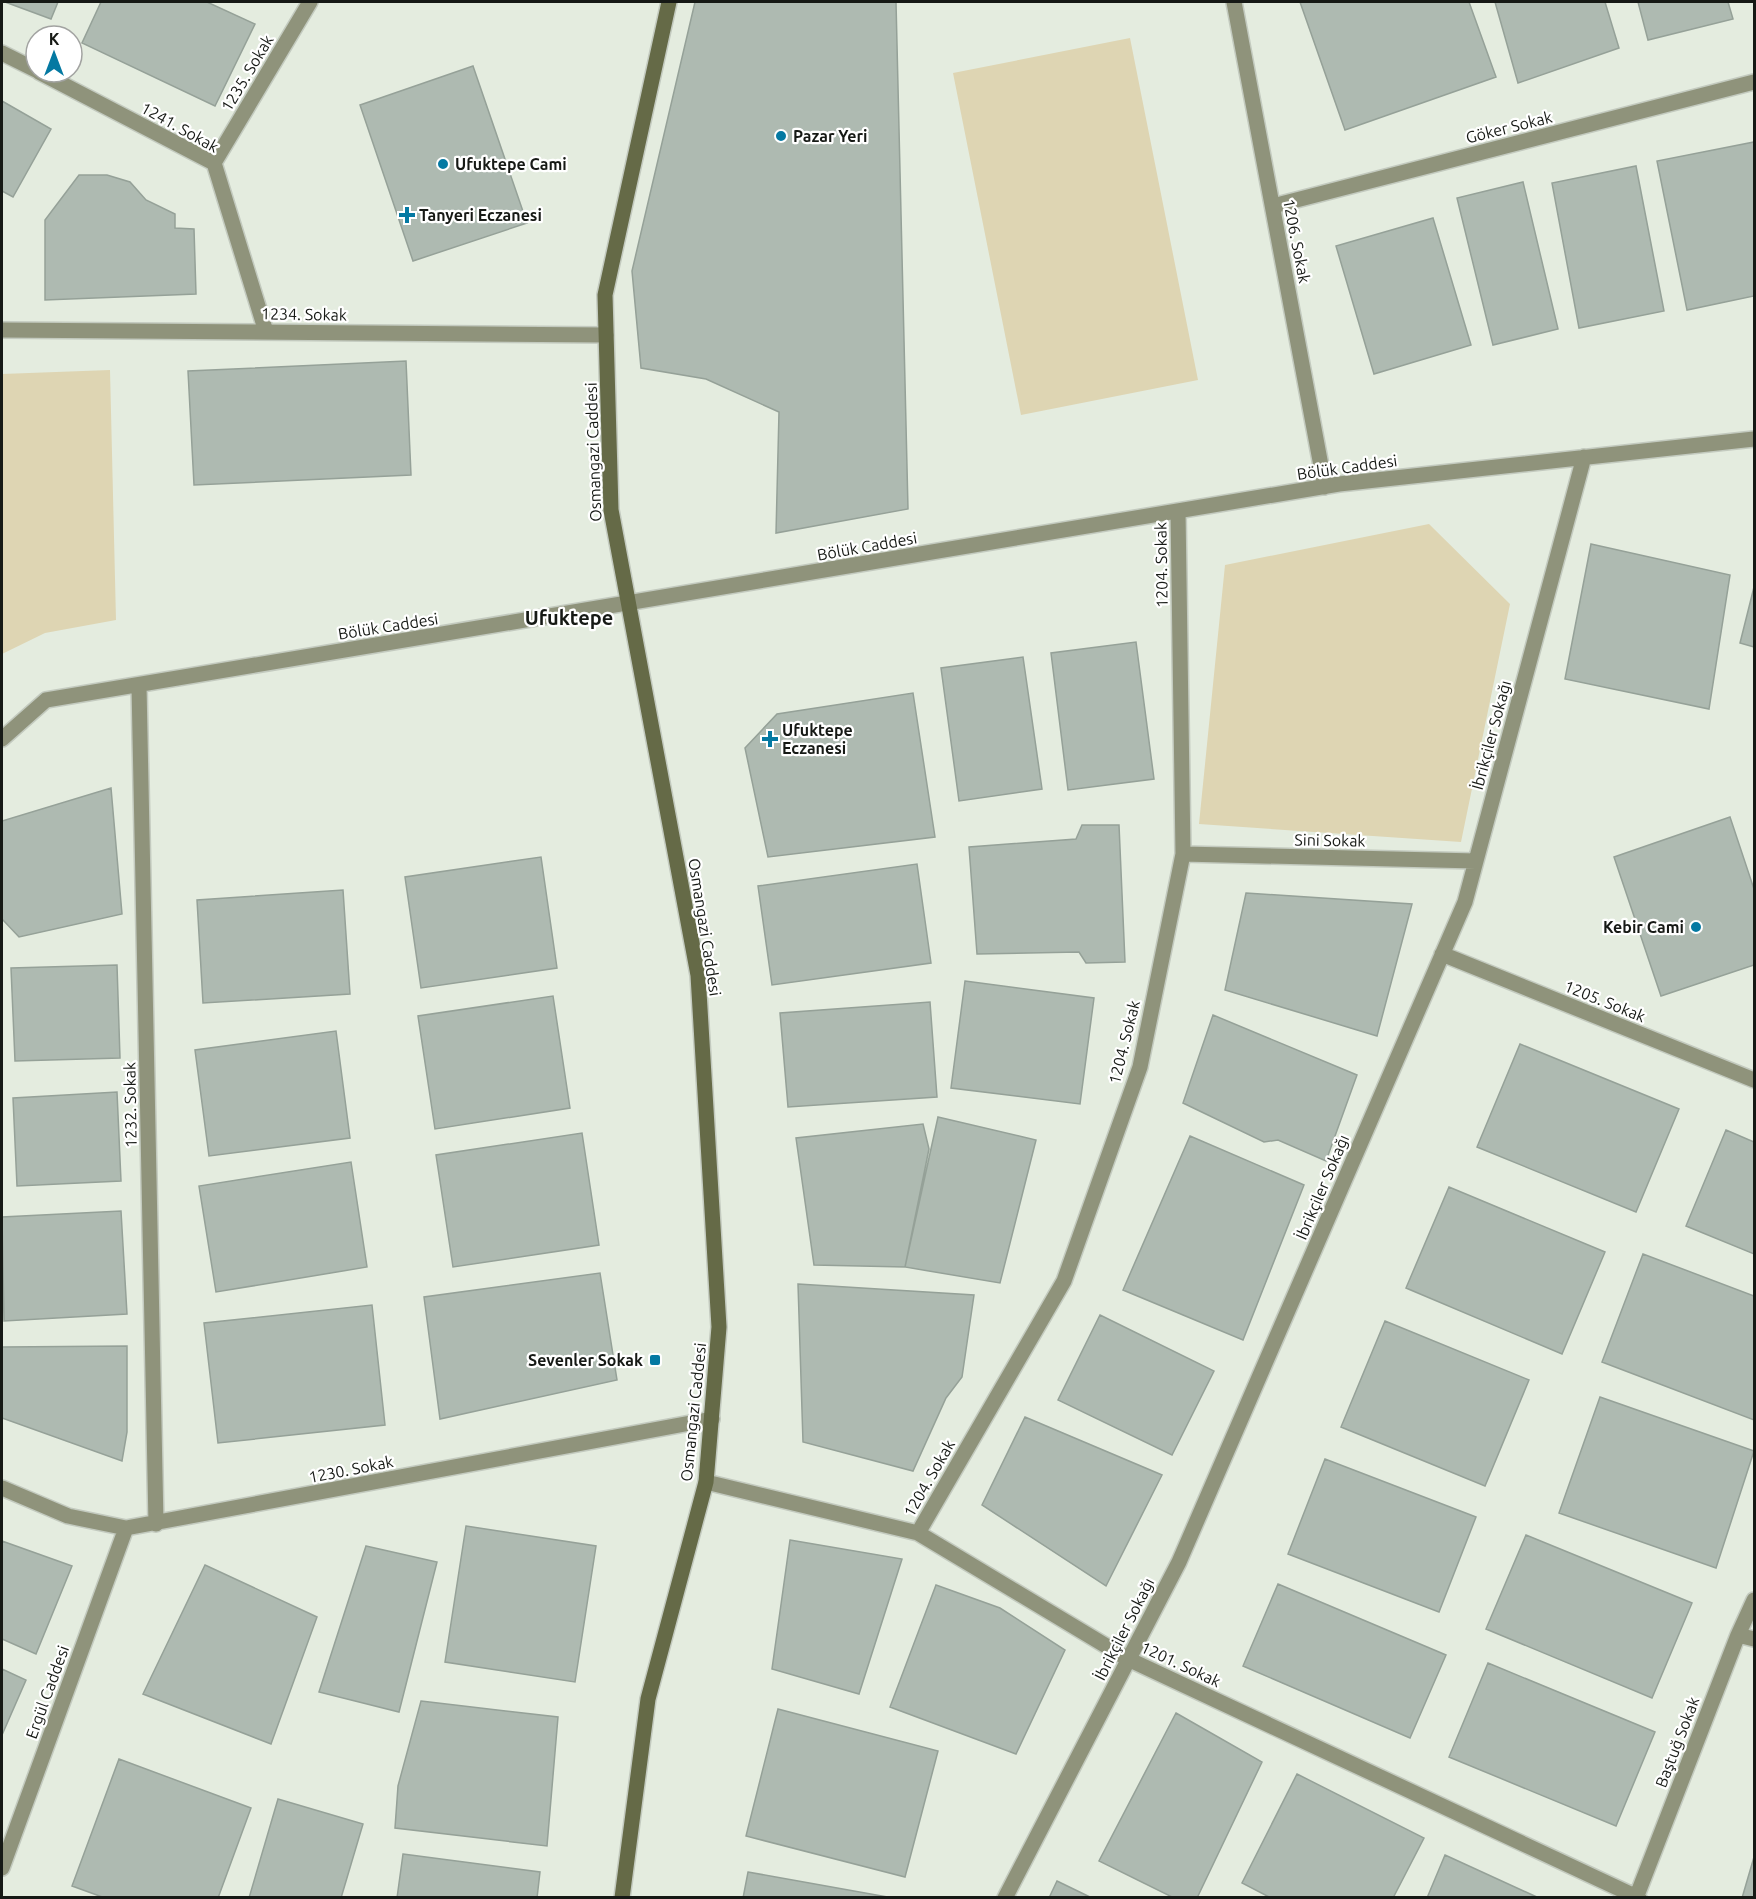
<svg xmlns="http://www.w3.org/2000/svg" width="1756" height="1899" viewBox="0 0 1756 1899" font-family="Ubuntu,sans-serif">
	<rect width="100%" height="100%" fill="#e4ecdf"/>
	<path fill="#ded5b3" d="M1130 38 1198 380 1021 415 953 73Z
		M110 370 116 620 45 633 2 654V374Z
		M1429 524 1510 604 1461 842 1199 824 1225 565Z"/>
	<path fill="#aebab1" stroke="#95a198" stroke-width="1.5" d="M5 2H58L51 19Z
		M101 2H207L255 24 215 106 82 43Z
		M695 2H896L908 509 776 533 779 412 706 379 641 368 632 271Z
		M1300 2H1469L1496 77 1345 130Z
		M1495 2H1605L1619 48 1518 83Z
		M1638 2H1728L1733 19 1648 40Z
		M473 66 527 223 413 261 360 105Z
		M2 101 51 129 13 197 2 191Z
		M1754 142V296L1687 310 1657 161Z
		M1636 166 1664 311 1579 328 1552 183Z
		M79 175H107L130 182 146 200 175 214V228L194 229 196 294 45 300V220Z
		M1523 182 1558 329 1493 345 1457 198Z
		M1433 218 1471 345 1374 374 1336 246Z
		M406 361 411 475 194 485 188 371Z
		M1591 544 1730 575 1709 709 1565 679Z
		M1754 587V647L1740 643Z
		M1136 642 1154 779 1068 790 1051 653Z
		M1023 657 1042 789 959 801 941 668Z
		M913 693 935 837 768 857 745 748 777 714Z
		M111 788 122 914 19 937 2 919V821Z
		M1730 817 1754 889V965L1661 996 1614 857Z
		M1082 825H1119L1125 962 1086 963 1079 952 977 954 969 847 1076 839Z
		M541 857 557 968 421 988 405 877Z
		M917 864 931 963 772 985 758 886Z
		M343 890 350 994 203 1003 197 900Z
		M1246 893 1412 904 1377 1036 1225 990Z
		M117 965 120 1058 15 1061 11 968Z
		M965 981 1094 998 1080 1104 951 1088Z
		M553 996 570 1108 435 1129 418 1016Z
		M930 1002 937 1097 788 1107 780 1013Z
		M1213 1015 1357 1075 1326 1161 1278 1140 1264 1142 1183 1103Z
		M336 1031 350 1138 209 1156 195 1050Z
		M1520 1044 1679 1109 1636 1212 1477 1147Z
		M117 1092 121 1181 17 1186 13 1098Z
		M938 1117 1036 1140 1000 1283 905 1267Z
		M923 1124 929 1149 905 1267 814 1265 796 1138Z
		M1726 1130 1754 1142V1254L1686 1226Z
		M582 1133 599 1245 453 1267 436 1155Z
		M1190 1136 1304 1185 1243 1340 1123 1290Z
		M351 1162 367 1267 216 1292 199 1186Z
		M1449 1187 1605 1252 1562 1354 1406 1288Z
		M121 1211 127 1314 4 1321 2 1217Z
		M1643 1254 1754 1296V1420L1602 1362Z
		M600 1273 617 1380 440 1419 424 1297Z
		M798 1284 974 1295 962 1377 946 1398 913 1471 803 1442Z
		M372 1305 385 1425 218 1443 204 1323Z
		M1100 1315 1214 1371 1172 1455 1058 1400Z
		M1385 1321 1529 1380 1485 1486 1341 1427Z
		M127 1346V1432L122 1461 2 1418V1347Z
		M1600 1397 1754 1451 1716 1568 1559 1513Z
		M1025 1417 1162 1475 1106 1586 982 1505Z
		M1325 1459 1476 1517 1439 1612 1288 1554Z
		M466 1526 596 1546 575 1682 445 1662Z
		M1526 1535 1692 1603 1652 1698 1486 1629Z
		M790 1540 902 1559 859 1694 772 1669Z
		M2 1541 72 1566 36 1654 2 1639Z
		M366 1546 437 1562 399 1712 319 1692Z
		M205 1565 317 1617 271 1744 143 1694Z
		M1278 1584 1446 1655 1410 1738 1243 1666Z
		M936 1585 1000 1608 1065 1650 1016 1754 890 1707Z
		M1488 1663 1655 1732 1616 1826 1449 1757Z
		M2 1669 26 1680 2 1735Z
		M421 1701 558 1717 547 1846 395 1828 398 1786Z
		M778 1709 938 1751 905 1877 746 1836Z
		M1176 1713 1262 1762 1197 1898H1174L1099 1861Z
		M119 1759 251 1808 218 1898H105L72 1886Z
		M1297 1774 1424 1838 1393 1898H1271L1242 1883Z
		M278 1799 363 1824 341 1898H249Z
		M403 1854 540 1872 537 1898H397Z
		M1445 1855 1539 1898H1427Z
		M1754 1857V1898H1742Z
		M748 1872 893 1898H743Z
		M1057 1881 1092 1898H1049Z"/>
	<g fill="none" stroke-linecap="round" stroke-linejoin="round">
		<defs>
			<path id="minor" d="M1234 2 1325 487
				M2 53 36 70
				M39 72 214 163 266 332
				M214 163 310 2
				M1273 206 1754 82
				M2 330 606 335
				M139 686 156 1524
				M2 739 46 700 1339 484 1754 439
				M1183 854 1476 861
				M1442 954 1754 1080
				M706 1482 918 1533 1128 1659 1639 1898
				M2 1488 68 1516 126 1528 712 1419
				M918 1533 1064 1281 1140 1067 1183 854 1178 511
				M1738 1635 1754 1639
				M2 1868 126 1528
				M1005 1898 1179 1562 1465 902 1584 457
				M1636 1898 1738 1635 1754 1600"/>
			<path id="secondary" d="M622 1898 648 1699 706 1482 719 1327 698 975 611 510 605 295 669 2"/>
		</defs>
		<use href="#minor" stroke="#c3cabf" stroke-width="18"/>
		<use href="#secondary" stroke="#c3cabf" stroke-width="18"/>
		<use href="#minor" stroke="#8f937b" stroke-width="15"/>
		<use href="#secondary" stroke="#656a47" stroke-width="15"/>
	</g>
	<g fill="#0479a2" stroke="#fff" stroke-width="2">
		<circle cx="781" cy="136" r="6"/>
		<circle cx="443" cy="164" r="6"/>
		<path d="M404 206h6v6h6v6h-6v6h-6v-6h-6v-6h6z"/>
		<path d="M767 730h6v6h6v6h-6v6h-6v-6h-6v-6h6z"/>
		<circle cx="1696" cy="927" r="6"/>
		<rect x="649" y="1354" width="12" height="12" rx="3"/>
	</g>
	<g text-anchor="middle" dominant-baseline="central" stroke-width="4.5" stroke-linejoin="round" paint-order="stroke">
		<g font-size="16" fill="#161915" stroke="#fff">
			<text transform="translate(247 73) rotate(-59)">1235. Sokak</text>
			<text transform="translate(180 127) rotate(29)">1241. Sokak</text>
			<text transform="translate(1509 127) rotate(-14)">Göker Sokak</text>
			<text transform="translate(1297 241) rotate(79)">1206. Sokak</text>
			<text transform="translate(304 314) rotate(1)">1234. Sokak</text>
			<text transform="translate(593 452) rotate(-92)">Osmangazi Caddesi</text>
			<text transform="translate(1347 467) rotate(-8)">Bölük Caddesi</text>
			<text transform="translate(867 546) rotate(-10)">Bölük Caddesi</text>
			<text transform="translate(1161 565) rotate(-91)">1204. Sokak</text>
			<text transform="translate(388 626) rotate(-9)">Bölük Caddesi</text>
			<text transform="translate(1491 735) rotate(-75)">İbrikçiler Sokağı</text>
			<text transform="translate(1330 840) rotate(1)">Sini Sokak</text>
			<text transform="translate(705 927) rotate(81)">Osmangazi Caddesi</text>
			<text transform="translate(1605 1001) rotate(22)">1205. Sokak</text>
			<text transform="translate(1124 1042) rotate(-76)">1204. Sokak</text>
			<text transform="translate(130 1105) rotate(-91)">1232. Sokak</text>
			<text transform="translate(1322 1187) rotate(-67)">İbrikçiler Sokağı</text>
			<text transform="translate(693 1412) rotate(-84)">Osmangazi Caddesi</text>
			<text transform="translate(351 1469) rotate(-11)">1230. Sokak</text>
			<text transform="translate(929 1478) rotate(-60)">1204. Sokak</text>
			<text transform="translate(1124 1629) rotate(-63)">İbrikçiler Sokağı</text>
			<text transform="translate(1181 1664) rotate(25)">1201. Sokak</text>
			<text transform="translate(47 1692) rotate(-70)">Ergül Caddesi</text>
			<text transform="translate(1677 1742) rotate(-69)">Baştuğ Sokak</text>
		</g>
		<g font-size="16" font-weight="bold" fill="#161915" stroke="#fff" text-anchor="start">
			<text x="793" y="136">Pazar Yeri</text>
			<text x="455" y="164">Ufuktepe Cami</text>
			<text x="419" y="215">Tanyeri Eczanesi</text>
			<text x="782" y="730">Ufuktepe<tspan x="782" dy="18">Eczanesi</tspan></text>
			<text x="1684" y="927" text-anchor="end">Kebir Cami</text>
			<text x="643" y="1360" text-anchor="end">Sevenler Sokak</text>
		</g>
		<g font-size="20" font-weight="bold" fill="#161915" stroke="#fff">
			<text x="569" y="617">Ufuktepe</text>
		</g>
	</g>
	<rect width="1756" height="1899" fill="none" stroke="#161915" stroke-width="6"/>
	<g transform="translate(54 54)"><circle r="28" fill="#ffffff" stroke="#a2a3a1" stroke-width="1.5"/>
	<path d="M0-4.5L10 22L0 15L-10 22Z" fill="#0479a2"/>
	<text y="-9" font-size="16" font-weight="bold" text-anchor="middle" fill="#161915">K</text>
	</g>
</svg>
